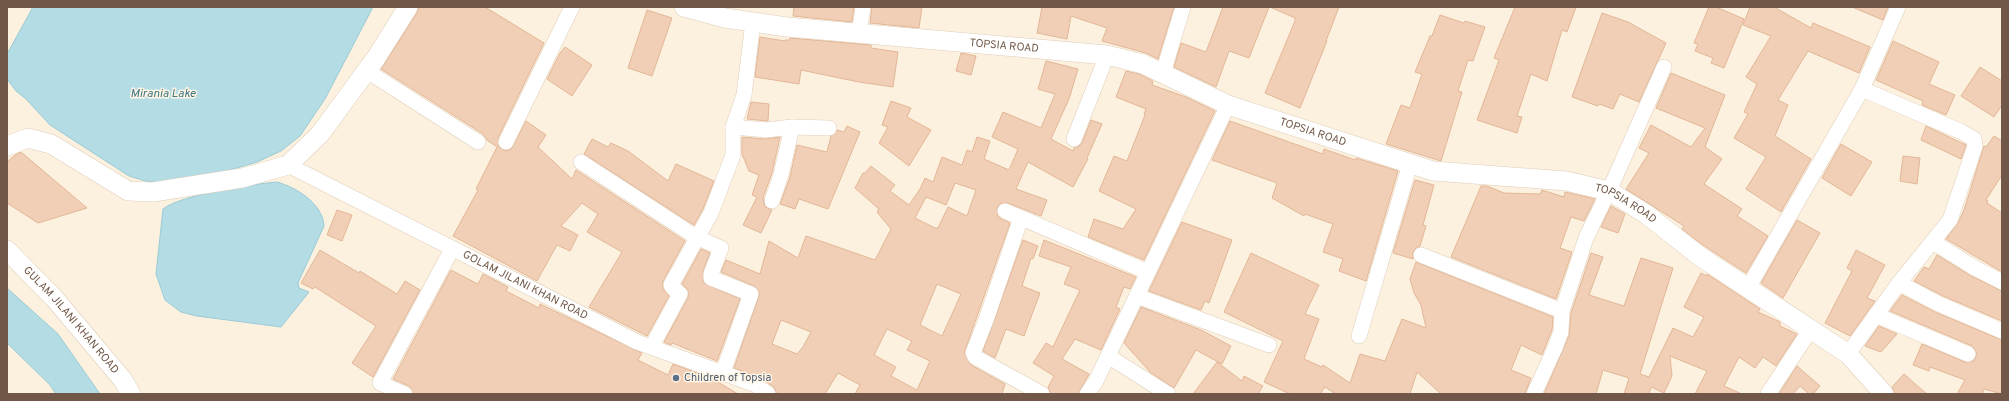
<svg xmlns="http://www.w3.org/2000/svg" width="2009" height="401" viewBox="0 0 2009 401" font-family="Overpass,sans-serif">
	<rect width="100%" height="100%" fill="#fcf1de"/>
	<path fill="#b3dce4" stroke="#9acbd6" d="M33 7H373L325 99 300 136 281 151 257 162 220 173 170 183 149 182 129 176 50 125 26 99 16 91 7 79V54Z
		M277 182C296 187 323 204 324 226L298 283 299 288 309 292 281 327 197 316 181 312 165 300 156 274 163 209C180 195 253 184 277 182Z
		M7 288 58 334 100 394H56L50 385 7 343Z"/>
	<path fill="#f1cfb6" stroke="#e3b696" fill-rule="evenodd" d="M419 7H485L544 43 498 138 499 147 506 151 511 149 526 121 546 135 538 147 572 179 576 170 685 241 663 281V289L669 296 647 336 589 307 622 252 587 232 598 214 582 203 561 226 578 235 570 251 557 245 537 281 453 236 478 190 476 189 497 147 487 140 483 134 381 69 417 13Z
		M794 7H854L852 22 793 16Z
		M872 7H922L919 28 870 23Z
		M1042 7H1174L1158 59 1146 53 1102 41 1107 28 1071 16 1067 39 1037 33Z
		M1223 7H1269L1249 58 1229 51 1216 87 1174 67 1181 43 1206 52Z
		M1270 7H1339L1326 41H1327L1300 108 1265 93 1295 21V18Z
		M1515 7H1576L1567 32 1562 30 1547 81 1531 74 1517 116 1522 117 1517 133 1477 120 1499 60 1494 58Z
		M1709 7H1716L1744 19 1724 68 1711 63 1713 58 1695 51 1698 44 1694 43Z
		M1750 7H1774L1811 28 1813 23 1870 47 1859 73 1808 51 1778 100 1788 105 1775 136 1811 159 1781 212 1746 189 1766 157 1734 138 1748 114 1744 112 1757 84 1746 77 1771 36 1743 25Z
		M1852 7H1888L1883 20Z
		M647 10 672 18 652 76 628 68Z
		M1602 13 1628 22 1666 43 1639 102 1620 94 1613 109 1599 104 1598 106 1572 97Z
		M1440 15 1464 23 1465 21 1485 27 1473 61 1468 60 1458 91 1462 92 1441 161 1386 144 1401 105 1410 108 1422 74 1415 72 1430 36H1432Z
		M760 37 785 41V40H790V38L871 45V48L898 52 893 87 859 82 801 70 799 84 755 77Z
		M1893 41 1939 62 1929 84 1955 95 1946 115 1922 105 1923 101 1876 80Z
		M565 47 592 65 572 96 547 79 560 53Z
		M961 53 976 56 971 75 956 71Z
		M1046 61 1078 69 1069 99 1051 139 1073 151 1074 148 1079 146 1082 143 1091 120 1102 124 1087 158 1088 159 1073 187 1028 162 1016 189 1047 200 1041 216 1008 203 1000 204 997 208 998 217 1010 223 964 353 971 365 1005 384 1002 394H855L860 385 838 373 825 394H777L774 387 761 378 734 368 760 293 754 286 721 272 726 260 760 274 769 241 798 258 806 236 875 260 891 229 877 212 879 209 855 188 863 173H865L871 166 895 185 890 191 909 205 920 189 925 178 933 182 942 157 962 165 967 150 972 152 977 137 990 141 984 159 1009 170 1018 149 992 137 1003 112 1041 128 1055 94 1038 89ZM955 183 976 190 967 216 948 207 938 228H935L915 218 926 197 946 205ZM937 284 961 294 942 336 920 325ZM781 320 811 332 803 347 797 354 772 344ZM887 329 912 341 907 350 930 361 917 390 891 376 896 367 874 355Z
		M1980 67 2002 81V105L1994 117 1961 96Z
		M1126 71 1139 74 1153 81 1152 85 1186 97 1215 111 1144 260 1088 237 1094 219 1123 229 1136 209 1099 191 1114 156 1127 161 1145 115 1144 114 1146 109 1116 97Z
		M1671 73 1725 95 1705 147 1722 159 1704 184 1742 209 1737 216 1768 236 1746 273 1703 245 1682 229 1684 226 1626 189 1649 153 1639 148 1651 125 1691 147 1705 128 1656 108Z
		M891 101 911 108 907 117 931 130 909 166 879 143 888 127 882 125Z
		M751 102 769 104 768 121 747 119Z
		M1230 121 1323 154 1324 149 1355 160 1356 158 1398 171 1366 281 1339 271 1343 259 1323 252 1333 224 1305 214 1304 216 1272 198 1277 183 1212 160Z
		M847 126 860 132 828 209 799 199 795 209 780 204 790 177 797 145 827 152 831 136 837 130 844 132Z
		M1926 126 1966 145 1961 159 1921 140Z
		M1994 136 2002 141V175L1986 200 1988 201 1987 203 2002 213V272L1946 239 1958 223 1964 210 1984 146 1986 147Z
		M742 137 765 139 780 137 772 173 763 198 765 207 772 210 761 233 743 225 757 197 752 195 759 175 749 171 742 154Z
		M592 139 608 147 611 143 628 151 668 181 676 164 714 181 703 209 694 225 584 154Z
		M1841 144 1872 162 1851 196 1822 178Z
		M21 152 87 208 38 223 7 203V162L15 155Z
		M1903 156 1920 158 1917 184 1900 181Z
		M1415 180 1434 185 1423 225 1426 226 1420 246 1416 248 1413 252V259L1393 253Z
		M1481 186H1487L1504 193 1540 194 1542 190 1564 197 1565 192 1595 199 1584 221 1571 217 1560 248 1572 252 1556 299 1451 257Z
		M1611 206 1625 214 1618 233 1601 227Z
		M337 210 352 215 342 241 327 235Z
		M1797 220 1820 233 1783 298 1761 283Z
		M1182 222 1232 240 1209 303 1205 301 1201 310 1149 291Z
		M1023 240 1038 246 1033 259 1031 258 1022 286 1040 293 1024 336 1006 329 995 358 983 351Z
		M1044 240 1136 277 1130 289 1124 287 1116 307 1120 309 1101 350 1075 339 1062 359 1089 374 1078 394H1051L1048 387 1054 376 1033 363 1046 343 1053 347 1080 290 1064 284 1071 267 1039 256Z
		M701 249 710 253 703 271 704 283 740 299 717 361 672 343 671 345 664 342 688 298V290L682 284Z
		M320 250 359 273 360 271 397 294 405 281 420 290 373 377 352 363 376 326 315 287 313 289 301 283Z
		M1856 250 1885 265 1867 298 1875 301 1850 336 1825 323 1852 271 1847 268Z
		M1251 253 1319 285 1305 314 1319 319 1304 359 1322 367 1323 365 1350 383 1360 354 1385 361 1402 319 1426 328 1421 305 1414 293 1410 279 1416 262 1553 317 1552 330 1542 355 1521 345 1511 370 1531 378 1525 394H1441L1417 372 1410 394H1336L1325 387 1320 394H1290L1264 382 1283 341 1224 312Z
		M1591 253 1603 257 1589 295 1624 306 1641 258 1673 268 1640 374 1649 377 1673 328 1693 337 1704 317 1684 307 1701 273 1707 276V274L1760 309 1758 312 1780 322V326L1797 334 1776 366 1763 357 1755 368 1739 357 1724 386 1742 394H1695L1707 371 1670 356 1672 376 1664 393 1651 387 1649 394H1624L1629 378 1603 370 1596 394H1544L1569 335 1571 313Z
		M1937 255 1971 276 2002 291V321L1943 296 1914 281 1924 267 1929 269Z
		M451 270 478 284 483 274 508 287 506 291 539 308 540 304 642 353 638 360 668 375 673 364 713 379 738 394H414L409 386 393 379Z
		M1902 295 1935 312 2002 340V394L1984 389 1982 394H1957L1965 380 1930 367 1929 371 1913 365 1922 344 1965 362 1974 361 1977 353 1972 346 1890 311Z
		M1141 307 1201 330 1231 346 1222 364 1196 350 1174 388 1150 372 1124 343Z
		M1879 326 1897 334 1881 352 1865 346Z
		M1217 362 1242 381 1244 376 1263 386 1258 394H1193Z
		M1797 366 1820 386 1813 394H1809L1800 386 1793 394H1779Z
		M1904 374 1914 383 1927 394H1895L1892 387Z"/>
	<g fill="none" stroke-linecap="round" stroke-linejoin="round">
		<defs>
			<g id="minor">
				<path d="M859 33 863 7"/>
				<path d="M367 71 478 142"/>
				<path d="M1163 73 1183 7"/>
				<path d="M733 127 766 130 792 127 829 128"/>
				<path d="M1074 139 1107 55"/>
				<path d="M506 142 572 7"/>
				<path d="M581 162 696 237 721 248 711 274V278L751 294 723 372"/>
				<path id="s1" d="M288 165 637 342 756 385 768 394"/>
				<path d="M772 201 781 175 792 127"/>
				<path d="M1005 211 1148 272"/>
				<path d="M1021 218 986 320 973 353 975 357 1042 394"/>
				<path d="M1933 242 1975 268 2002 282"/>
				<path d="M1421 255 1562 311"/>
				<path d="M1899 283 1939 304 2002 331"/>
				<path d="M1748 288 1862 89 1898 7"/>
				<path d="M1137 296 1269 345"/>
				<path d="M1876 315 1968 354"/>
				<path d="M1359 336 1410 164"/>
				<path d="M652 346 680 294 672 287 671 285 711 213 733 155V127L744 95 753 22"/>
				<path d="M1848 354 1899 283 1950 220 1975 146 1974 139 1962 132 1862 89"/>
				<path d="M1108 356 1168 394"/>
				<path d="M405 394 380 383 452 249"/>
				<path d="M1087 394 1096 381 1228 105"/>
				<path d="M1534 394 1555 348 1561 332 1562 311 1586 238 1613 182 1664 67"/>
				<path d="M1768 394 1811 329"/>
			</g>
			<g id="tertiary">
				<path id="s2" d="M684 7 725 18 787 27 1107 55 1143 64 1228 105 1433 171 1566 181 1609 191 1646 214 1698 255 1848 354 1884 394"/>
				<path d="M7 146 28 138 51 144 128 191 153 192 242 178 288 165 320 134 376 58 408 7"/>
				<path id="s3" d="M7 250 54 298 123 380 131 394"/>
			</g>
		</defs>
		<use href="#minor" stroke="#dfcdba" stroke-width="16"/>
		<use href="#tertiary" stroke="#dfcdba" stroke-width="20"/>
		<use href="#minor" stroke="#fff" stroke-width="15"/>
		<use href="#tertiary" stroke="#fff" stroke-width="19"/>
	</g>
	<circle fill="#5c6f8a" stroke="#fff5e4" stroke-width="1.5" cx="676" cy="378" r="4"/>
	<g text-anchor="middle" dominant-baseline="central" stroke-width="3" stroke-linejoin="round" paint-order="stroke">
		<g font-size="11" fill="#715747" stroke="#fff5e4">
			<text stroke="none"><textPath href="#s2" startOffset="323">TOPSIA ROAD</textPath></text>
			<text stroke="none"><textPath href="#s2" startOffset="647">TOPSIA ROAD</textPath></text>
			<text stroke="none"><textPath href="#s2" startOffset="971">TOPSIA ROAD</textPath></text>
			<text stroke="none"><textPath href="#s1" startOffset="266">GOLAM JILANI KHAN ROAD</textPath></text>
			<text stroke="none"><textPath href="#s3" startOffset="95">GULAM JILANI KHAN ROAD</textPath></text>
		</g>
		<g font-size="11" fill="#4e5e75" stroke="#fff5e4" text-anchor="start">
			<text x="684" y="378">Children of Topsia</text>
		</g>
		<g font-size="12" font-style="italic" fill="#417785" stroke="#fff5e4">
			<text x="163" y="94">Mirania Lake</text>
		</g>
	</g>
	<rect width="2009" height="401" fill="none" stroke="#715747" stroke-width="16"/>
</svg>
